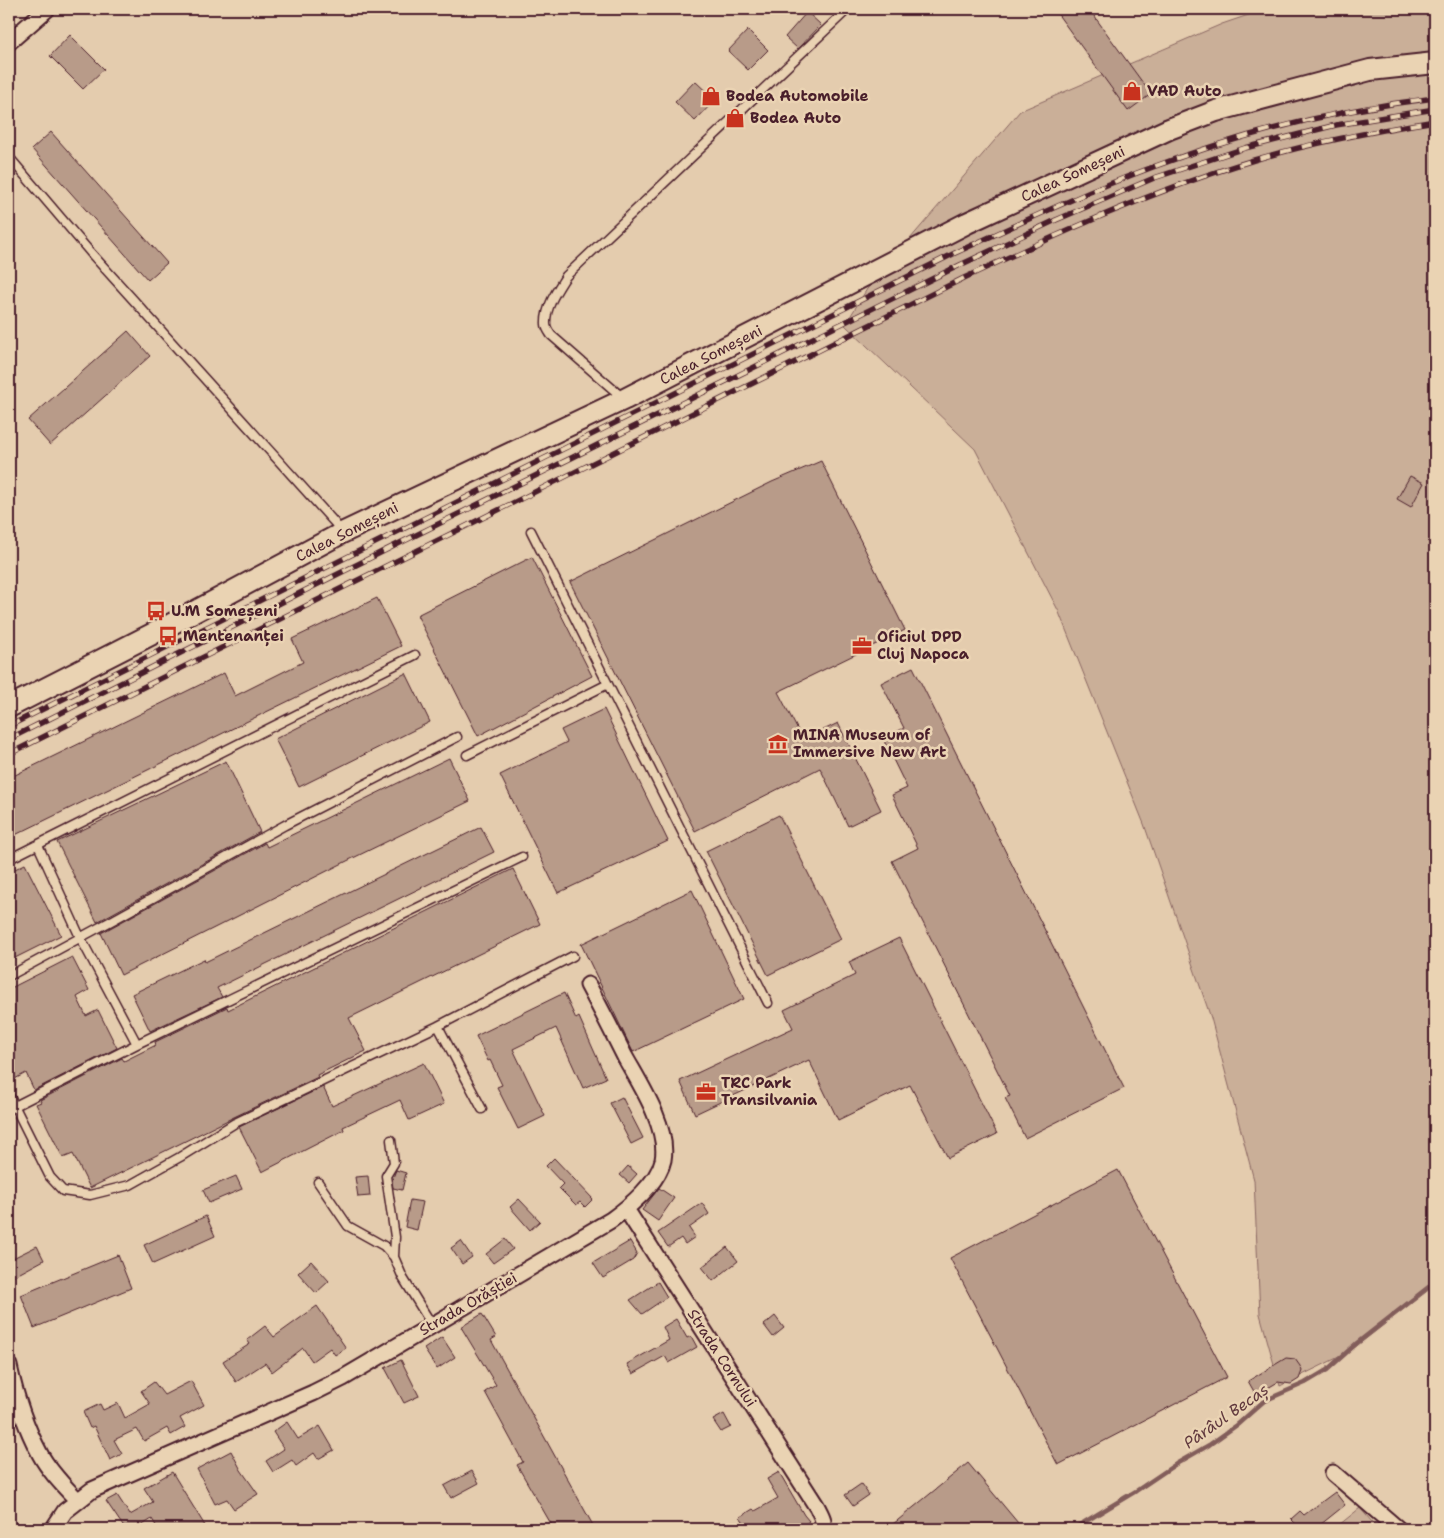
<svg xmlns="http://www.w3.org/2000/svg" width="1444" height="1538" viewBox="0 0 1444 1538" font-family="'Shantell Sans',sans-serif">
	<rect width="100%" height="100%" fill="#e4ccae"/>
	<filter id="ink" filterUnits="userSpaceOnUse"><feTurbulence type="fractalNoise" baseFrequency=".02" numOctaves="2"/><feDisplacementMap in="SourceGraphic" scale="10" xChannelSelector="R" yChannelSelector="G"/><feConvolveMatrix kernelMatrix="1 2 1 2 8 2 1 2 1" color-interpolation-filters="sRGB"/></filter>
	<g filter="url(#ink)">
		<path fill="#caaf98" stroke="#8a6762" d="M1266 9H1435V1285L1349 1352 1280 1386 1260 1314 1254 1180 1211 1018 1144 824 1058 610 975 449 845 325 867 289 1020 111 1222 24Z
			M1360 1508 1378 1529H1334Z"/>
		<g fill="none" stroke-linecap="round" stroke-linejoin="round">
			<path stroke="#825d5a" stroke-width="4.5" d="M1073 1529 1136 1491 1176 1464 1209 1445 1237 1425 1264 1401 1305 1383 1327 1370 1357 1343 1435 1282"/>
		</g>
		<path fill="#b89b89" stroke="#4a1f2b" d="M1054 9H1089L1151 94 1128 111Z
			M807 12 821 25 798 49 785 37Z
			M748 30 768 50 748 70 728 51Z
			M70 35 104 69 83 89 50 56Z
			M695 81 715 100 695 121 675 102Z
			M51 132 167 263 148 280 32 149Z
			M128 331 150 356 50 445 28 420Z
			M821 461 905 630 778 692 803 740 838 723 881 810 848 826 820 768 695 831 570 582 772 482Z
			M1410 476 1424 483 1411 507 1397 499Z
			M532 557 592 676 478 736 417 615Z
			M377 598 401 646 9 838V778L224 673 235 696 303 662 292 639Z
			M913 667 1124 1088 1025 1138 1005 1098 1010 1096 892 861 918 848 892 795 907 788 883 739 904 728 881 683Z
			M406 673 430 722 299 787 275 739Z
			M604 709 668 841 558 893 500 775 567 742 561 730Z
			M449 758 470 801 349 860 121 975 101 933 265 843 267 847Z
			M226 761 260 832 97 922 57 842Z
			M779 815 841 939 768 975 706 851Z
			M481 827 494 852 217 988 222 997 150 1031 132 994 204 959 205 962Z
			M25 864 61 935 9 961V872Z
			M513 869 540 924 349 1018 366 1051 317 1075 318 1077 234 1117 90 1188 73 1154 63 1158 36 1104 41 1102 40 1100 122 1058 124 1061 156 1045 155 1042 227 1007 228 1010Z
			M692 890 744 999 633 1052 581 944Z
			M899 938 997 1134 948 1158 910 1085 838 1120 809 1060 695 1114 680 1081 793 1028 784 1010 855 975 849 962Z
			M72 957 89 990 77 997 86 1016 98 1010 117 1048 34 1090 26 1073 9 1082V989Z
			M564 993 576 1019 579 1017 606 1078 583 1088 556 1028 513 1049 545 1116 518 1129 497 1087 502 1085 490 1060 488 1061 476 1036Z
			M424 1063 444 1104 409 1120 400 1100 343 1127 344 1130 262 1172 239 1127 323 1087 332 1106Z
			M622 1097 643 1138 631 1144 610 1103Z
			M554 1158 593 1199 585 1207 580 1202 576 1205 559 1188 563 1184 546 1166Z
			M628 1166 637 1174 629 1183 620 1175Z
			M396 1170 406 1173 402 1190 393 1188 392 1180Z
			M1118 1170 1227 1377 1058 1465 950 1258Z
			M236 1176 242 1189 209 1203 203 1190Z
			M368 1176 370 1196 358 1197 355 1177Z
			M659 1188 674 1198 658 1221 642 1210Z
			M519 1199 540 1221 530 1230 510 1207Z
			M410 1200 423 1202 417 1230 405 1227Z
			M702 1203 709 1214 689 1228 695 1237 685 1244 681 1238 668 1247 658 1233Z
			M206 1216 215 1236 153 1264 144 1245Z
			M505 1239 513 1249 493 1263 486 1254Z
			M461 1241 472 1257 462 1264 451 1248Z
			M630 1241 637 1253 633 1260 603 1278 593 1263Z
			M37 1246 44 1260 9 1279V1260Z
			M727 1247 738 1261 713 1281 702 1267Z
			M118 1255 131 1288 34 1328 21 1295Z
			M311 1261 329 1281 316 1293 298 1273Z
			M658 1282 667 1297 642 1314 630 1300Z
			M317 1306 346 1348 335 1355 330 1348 312 1361 303 1348 272 1372 265 1363 236 1382 223 1361 250 1344 247 1340 265 1326 274 1337Z
			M482 1314 496 1337 491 1340 595 1529H554L517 1465 523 1462 485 1392 496 1385 461 1327Z
			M775 1316 784 1328 773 1337 764 1325Z
			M676 1319 687 1338 691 1336 697 1347 669 1363 665 1356 633 1374 627 1364 669 1340 663 1327Z
			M442 1337 455 1357 437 1369 424 1349Z
			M1286 1358 1295 1359 1300 1366 1302 1371 1299 1379 1291 1384 1278 1382 1256 1395 1248 1381Z
			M401 1360 419 1396 404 1403 385 1368Z
			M191 1381 204 1405 180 1418 185 1427 171 1435 167 1428 144 1441 137 1429 114 1440 122 1454 110 1460 94 1426 90 1428 83 1412 100 1404 103 1410 118 1403 125 1418 150 1404 141 1391 154 1382 164 1395Z
			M724 1414 731 1427 721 1432 713 1420Z
			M287 1422 298 1439 320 1426 334 1450 318 1459 314 1453 296 1466 292 1460 273 1472 266 1461 284 1449 273 1432Z
			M231 1451 241 1470 258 1494 234 1509 227 1499 215 1504 197 1469Z
			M968 1463 1023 1529H887Z
			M472 1471 479 1483 451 1498 444 1486Z
			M172 1472 207 1529H158L152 1519 136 1529H125L106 1501 117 1495 130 1515 153 1502 144 1488Z
			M779 1472 804 1515 809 1521 800 1529H749L740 1517 753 1509 755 1511 778 1498 767 1479Z
			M861 1484 869 1495 853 1506 845 1495Z
			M1335 1492 1345 1505 1315 1529H1301L1291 1519 1300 1511 1304 1515Z"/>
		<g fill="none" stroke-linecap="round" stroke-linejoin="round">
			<defs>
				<path id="service" d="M9 157 90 252 334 522 342 533
					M623 398 551 335C549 332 546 328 546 324 545 307 558 289 566 276L848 9
					M531 531 768 1003
					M467 755 608 684
					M38 845 80 937 137 1044
					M9 859 415 655
					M9 976 113 920 285 825 457 737
					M438 1026 482 1109
					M9 1095 50 1177 63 1191 90 1195 130 1185 180 1157 235 1123 438 1026 573 956
					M9 1109 137 1044 522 857
					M391 1140 394 1163 386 1176 395 1237 394 1257 403 1278 432 1325
					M318 1182 348 1226 384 1246 394 1257"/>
				<path id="minor" d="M9 42 47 9
					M626 1209 817 1507C821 1515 825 1520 822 1529
					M9 1366C15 1394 26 1428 40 1454 49 1471 64 1486 77 1500
					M1333 1473 1398 1529
					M53 1529 65 1511 92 1490 313 1393 343 1378 611 1220C629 1207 658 1183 663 1160 669 1128 640 1084 625 1057 613 1033 601 1009 588 985"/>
				<path id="secondary" d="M9 707 164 628 342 533 625 399 967 223 1169 129 1216 111 1370 70 1435 63"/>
			</defs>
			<use href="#service" stroke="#4a1f2b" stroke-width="11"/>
			<use href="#minor" stroke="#4a1f2b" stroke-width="19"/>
			<use href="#secondary" stroke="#4a1f2b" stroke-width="24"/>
			<use href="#service" stroke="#ead3b3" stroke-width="8"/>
			<use href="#minor" stroke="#ead3b3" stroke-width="15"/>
			<use href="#secondary" stroke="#ead3b3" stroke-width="20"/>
			<defs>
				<path id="rail" d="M9 726 955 253C1020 223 1085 192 1153 167 1244 133 1339 109 1435 98
					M9 739 398 544 960 265 1056 220 1154 178 1245 148 1336 125 1435 109
					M9 754 964 278C1058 234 1154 190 1254 160 1314 142 1374 131 1435 121"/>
			</defs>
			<use href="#rail" stroke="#4a1f2b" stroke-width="5.5"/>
			<use href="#rail" stroke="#ead3b3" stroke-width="4" stroke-dasharray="11" stroke-linecap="butt"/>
		</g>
	</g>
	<defs>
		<symbol id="shop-bare" viewBox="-9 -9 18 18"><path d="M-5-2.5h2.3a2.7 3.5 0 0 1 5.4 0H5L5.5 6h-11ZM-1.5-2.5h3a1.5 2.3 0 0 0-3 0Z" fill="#c8321e" stroke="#ead3b3" stroke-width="2.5" paint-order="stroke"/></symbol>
		<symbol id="bus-bare" viewBox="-9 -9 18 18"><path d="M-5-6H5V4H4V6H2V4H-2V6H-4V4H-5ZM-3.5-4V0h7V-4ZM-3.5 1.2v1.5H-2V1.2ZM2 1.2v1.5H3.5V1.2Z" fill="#c8321e" stroke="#ead3b3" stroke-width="2.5" paint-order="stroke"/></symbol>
		<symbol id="office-bare" viewBox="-9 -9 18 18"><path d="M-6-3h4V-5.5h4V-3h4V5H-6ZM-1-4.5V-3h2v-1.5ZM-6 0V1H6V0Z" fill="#c8321e" stroke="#ead3b3" stroke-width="2.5" paint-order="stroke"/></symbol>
		<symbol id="museum-bare" viewBox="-9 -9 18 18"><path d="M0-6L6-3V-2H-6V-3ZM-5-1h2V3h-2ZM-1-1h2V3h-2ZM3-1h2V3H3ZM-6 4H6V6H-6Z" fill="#c8321e" stroke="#ead3b3" stroke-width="2.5" paint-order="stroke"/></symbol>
	</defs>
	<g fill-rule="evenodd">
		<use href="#shop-bare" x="1118" y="77" width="28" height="28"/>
		<use href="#shop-bare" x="697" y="82" width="28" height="28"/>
		<use href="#shop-bare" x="721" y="104" width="28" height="28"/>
		<use href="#bus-bare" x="142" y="597" width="28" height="28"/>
		<use href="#bus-bare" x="154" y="622" width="28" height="28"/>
		<use href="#office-bare" x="848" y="632" width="28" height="28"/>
		<use href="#museum-bare" x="764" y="730" width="28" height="28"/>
		<use href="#office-bare" x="692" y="1078" width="28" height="28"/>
	</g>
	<g text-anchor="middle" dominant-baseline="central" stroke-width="5" stroke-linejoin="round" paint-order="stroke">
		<g font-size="15" font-weight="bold" fill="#4a1f2b" stroke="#ead3b3" text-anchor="start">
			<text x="1147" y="91">VAD Auto</text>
			<text x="726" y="96">Bodea Automobile</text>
			<text x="750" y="118">Bodea Auto</text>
			<text x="171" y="611">U.M Someșeni</text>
			<text x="183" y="636">Mentenanței</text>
			<text x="877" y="637">Oficiul DPD<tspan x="877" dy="17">Cluj Napoca</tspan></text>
			<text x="793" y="735">MINA Museum of<tspan x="793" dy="17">Immersive New Art</tspan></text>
			<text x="721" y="1083">TRC Park<tspan x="721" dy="17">Transilvania</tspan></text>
		</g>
		<g font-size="15" fill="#4a1f2b" stroke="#ead3b3">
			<text transform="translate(1073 174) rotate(-25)">Calea Someșeni</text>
			<text transform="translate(711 355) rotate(-27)">Calea Someșeni</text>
			<text transform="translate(347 532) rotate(-27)">Calea Someșeni</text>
			<text transform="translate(468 1304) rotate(-30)">Strada Orăștiei</text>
			<text transform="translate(722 1358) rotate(57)">Strada Cornului</text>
		</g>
		<g font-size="16" font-style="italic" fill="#61393e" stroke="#ead3b3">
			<text transform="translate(1226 1416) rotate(-35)">Pârâul Becaș</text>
		</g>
	</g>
	<rect width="1444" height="1538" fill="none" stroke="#ead3b3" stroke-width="30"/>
	<rect x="15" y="15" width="1414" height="1508" fill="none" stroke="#4a1f2b" stroke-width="2" filter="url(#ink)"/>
</svg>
